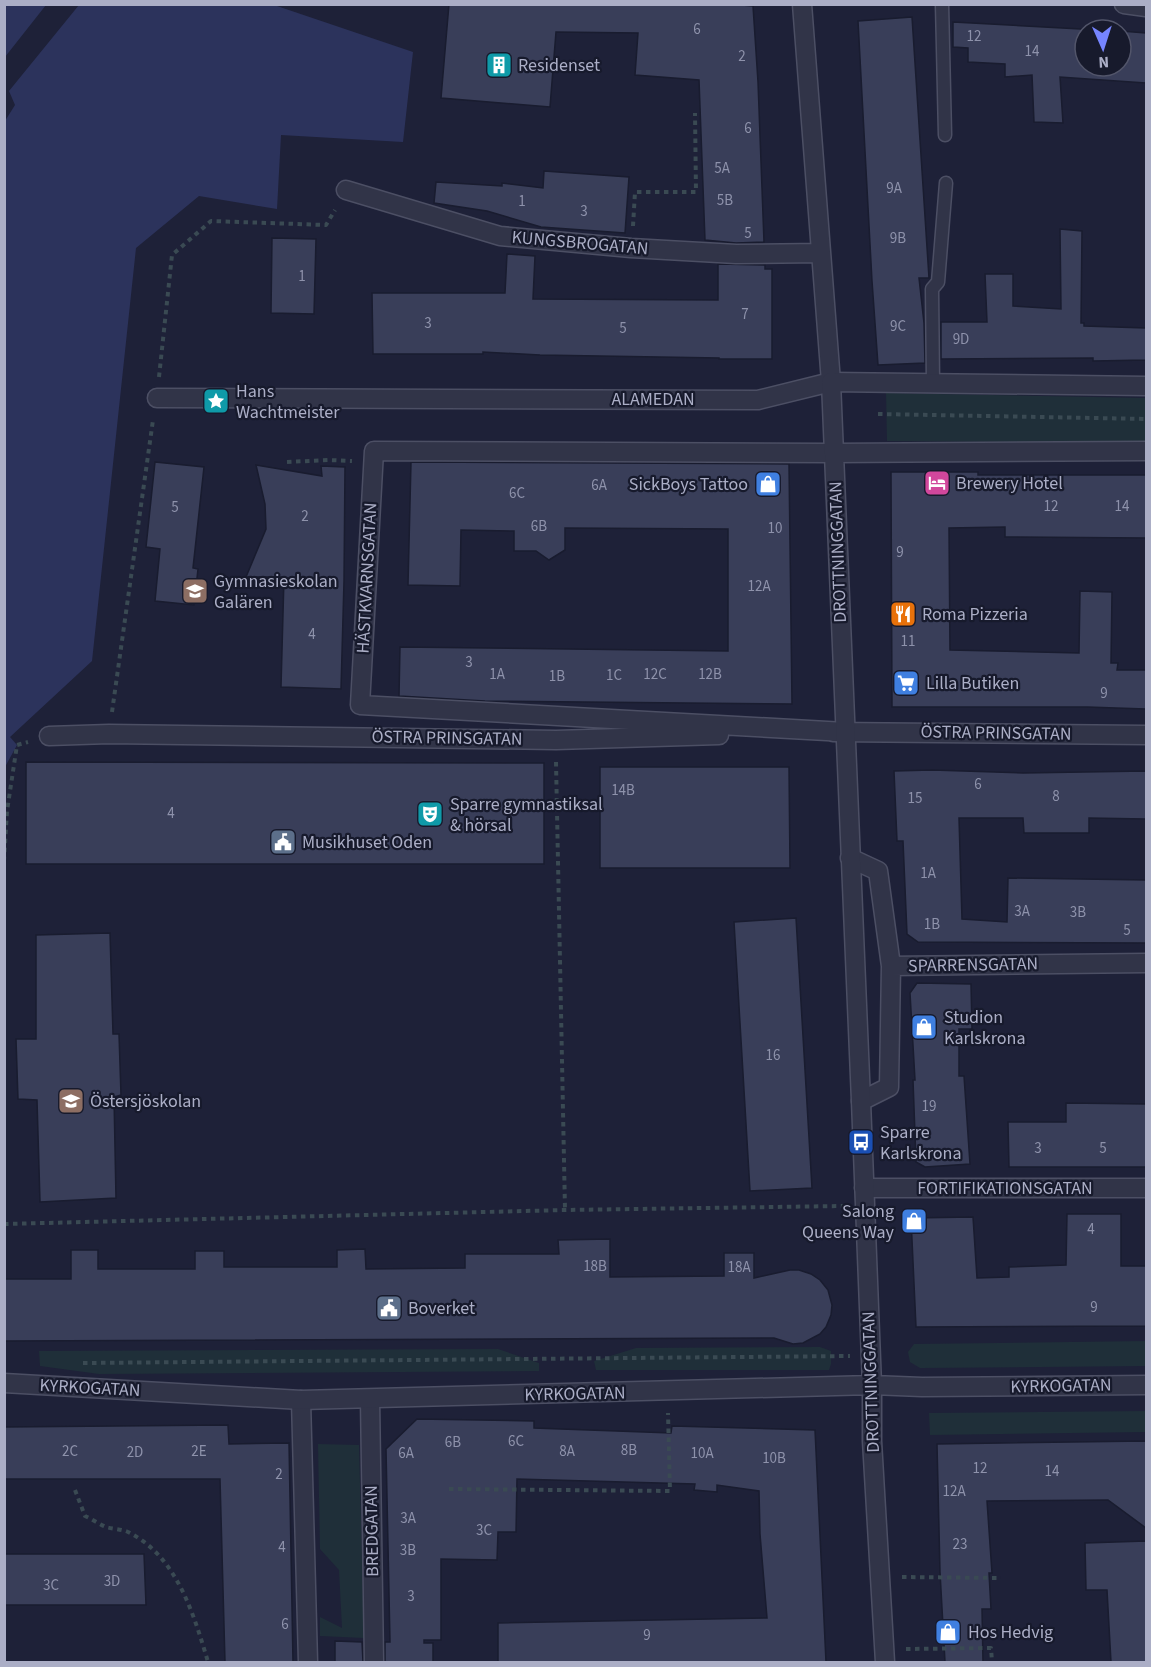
<svg xmlns="http://www.w3.org/2000/svg" width="1151" height="1667" viewBox="0 0 1151 1667" font-family="'Source Sans 3',sans-serif">
	<rect width="100%" height="100%" fill="#1e2138"/>
	<path fill="#1f2f39" d="M886 393 1146 398V443L887 441Z
		M1146 1341V1366L920 1368 910 1362 908 1352 914 1344Z
		M820 1347 831 1351V1364L829 1370H596L594 1361 636 1348Z
		M498 1349 539 1363V1371L99 1374 40 1366 39 1351Z
		M1146 1411V1432L930 1435 929 1413Z
		M318 1444 359 1445 364 1638 320 1636V1617L342 1628 339 1570 320 1549Z"/>
	<path fill="#2c335c" d="M5 4 46 5 5 57 4 5Z
		M79 5H274L413 52 403 142 281 135 277 209 199 196 136 248 92 661 10 737 17 745 5 767V121L15 105 9 91Z"/>
	<path fill="#393e59" stroke="#191c2f" stroke-width="1.5" d="M449 4H730L753 6 758 82 764 242 736 243 705 240 699 80 635 75 638 33 556 32 550 107 441 98Z
		M912 17 929 278H919L924 323 925 363 878 365 872 281 858 21Z
		M953 22 1099 30H1085V66H1121V31L1146 33V83L1060 77 1063 123 1034 122 1032 75 1005 77V64L968 62V48L953 47Z
		M544 171 629 177 625 233 541 227 487 211 434 203 436 182 502 186V183L543 188Z
		M1060 229 1082 231 1081 323H1084V326L1146 328V360L1093 361V358L941 359V322H987L985 274H1013V306L1061 309Z
		M272 238 316 239 314 314 271 313Z
		M507 254 535 256 533 299 718 300V264L765 265V269H772V359H719V358L540 355 483 352V354H373L372 293H505Z
		M155 462 204 467 193 568 198 569 194 605 155 601 160 549 146 547Z
		M411 462 789 464 792 704 485 701 399 696 400 647 728 651V529L565 528V550L549 560 536 551H514V531L461 530 460 586 408 585Z
		M256 465 322 476 321 466 345 467 344 581 341 689 281 687 284 577H246L266 529 265 504Z
		M891 472H978V475H1146V538L1005 537V527L949 528 950 650 1079 653 1080 591 1112 592 1111 663H1118L1117 670H1146V709L1087 707H892Z
		M26 762 544 763V864H26Z
		M600 767H789L790 868H600Z
		M932 770 1023 773 1146 771V819L1089 818V833H1024L1023 818H959L962 919 1007 922 1008 878 1146 880V943L918 942 907 934 903 841H897L894 771Z
		M796 918 812 1188 750 1191 734 922Z
		M110 933 113 1034H119L121 1095 114 1097 116 1198 40 1202 37 1100 18 1099 16 1039H36V935Z
		M917 983 971 984 972 1029H959V1076H964L970 1164 925 1167 916 1162 913 1080H915L910 993Z
		M1066 1103 1146 1104V1167H1009L1008 1122H1066Z
		M1067 1214H1121V1266H1146V1326L916 1327 911 1218 973 1217 977 1278 1009 1277V1267L1066 1265Z
		M610 1239V1277L724 1276V1253H754V1278L790 1270H799L811 1274 820 1280 828 1290 832 1305 831 1315 826 1327 820 1334 803 1343 793 1344 774 1338 4 1341V1279H71V1250H98V1269H195V1251H224V1267H337V1250L365 1249 366 1269 465 1268V1254H559L558 1240Z
		M417 1419 534 1421V1428L671 1433 672 1426 815 1430 826 1662H498V1623L767 1618 760 1534 759 1491 717 1485V1492L694 1490 695 1484 517 1479 516 1532H498L497 1560 441 1559V1640H424V1643H433V1662H385V1642H390L386 1449Z
		M228 1425 229 1444 289 1443 293 1662H225L220 1479H4V1427Z
		M1146 1441V1528L1108 1500 987 1501 992 1573H989L991 1609H982L983 1662H945L940 1572 937 1444Z
		M1146 1541V1662H1111L1107 1590H1086L1085 1543Z
		M4 1554H144L146 1605H4Z
		M335 1641 362 1642 363 1662H335Z"/>
	<g fill="none" stroke-linecap="round" stroke-linejoin="round">
		<defs>
			<path id="service" d="M942 4 945 135
				M933 383 932 289 938 282 946 183"/>
			<path id="minor" d="M1124 4 1146 7
				M346 190 500 236 631 248 736 254 821 253
				M157 398 758 400 831 382 802 4
				M834 453 374 451 360 705 845 732
				M833 732 1146 735
				M49 736 109 734 556 740 719 735
				M850 858 878 871 891 966 1146 963
				M861 1101 889 1087 891 966
				M864 1188H1146
				M370 1399 374 1662
				M301 1400 308 1662"/>
			<path id="tertiary" d="M834 453 1146 451
				M4 1383 301 1400 872 1385 922 1387 1146 1385
				M885 1662 872 1441V1385L861 1101 831 382 1146 386"/>
		</defs>
		<use href="#service" stroke="#4c4f64" stroke-width="15"/>
		<use href="#minor" stroke="#4c4f64" stroke-width="21"/>
		<use href="#tertiary" stroke="#4c4f64" stroke-width="21"/>
		<path stroke="#3a4a53" stroke-width="4" stroke-dasharray="4.5 4.5" stroke-linecap="butt" d="M633 226 635 192H696L695 113
			M159 377 172 255 211 221 326 225 335 210
			M878 414 1146 419
			M287 462 329 460 352 461
			M112 712 153 420
			M556 762 565 1210
			M4 861 7 811 17 745 28 742
			M4 1224 565 1210 843 1206
			M83 1363 850 1356
			M449 1489 670 1491 668 1413
			M75 1490 85 1516C92 1519 99 1524 106 1527 113 1529 121 1529 128 1532 177 1556 194 1615 208 1662
			M902 1577 1001 1578
			M906 1649 991 1648 992 1662"/>
		<use href="#service" stroke="#313448" stroke-width="12"/>
		<use href="#minor" stroke="#313448" stroke-width="18"/>
		<use href="#tertiary" stroke="#313448" stroke-width="18"/>
	</g>
	<defs>
		<symbol id="building-square" viewBox="-11 -11 22 22"><rect x="-9" y="-9" width="18" height="18" rx="4" fill="#0f9aa8" stroke="#171a2c"/><path d="M-4-6H4V6H1V3H-1V6H-4ZM-2.5-4.3h1.7v1.8h-1.7ZM.8-4.3h1.7v1.8H.8ZM-2.5-1h1.7V.8h-1.7ZM.8-1h1.7V.8H.8Z" fill="#fff"/></symbol>
		<symbol id="sight-square" viewBox="-11 -11 22 22"><rect x="-9" y="-9" width="18" height="18" rx="4" fill="#0f9aa8" stroke="#171a2c"/><path d="M0-6L1.8-2.2L6-1.7L2.9 1.2L3.7 5.4L0 3.3L-3.7 5.4L-2.9 1.2L-6-1.7L-1.8-2.2Z" fill="#fff"/></symbol>
		<symbol id="hotel-square" viewBox="-11 -11 22 22"><rect x="-9" y="-9" width="18" height="18" rx="4" fill="#d1479c" stroke="#171a2c"/><path d="M-6-4.5h1.5V1H6V5H4.5V3h-9V5H-6ZM-4 0a1.8 1.8 0 1 1 3.6 0ZM.5 0V-2.5h3Q6-2.5 6 0Z" fill="#fff"/></symbol>
		<symbol id="shop-square" viewBox="-11 -11 22 22"><rect x="-9" y="-9" width="18" height="18" rx="4" fill="#3f7fe0" stroke="#171a2c"/><path d="M-5-2.5h2.3a2.7 3.5 0 0 1 5.4 0H5L5.5 6h-11ZM-1.5-2.5h3a1.5 2.3 0 0 0-3 0Z" fill="#fff"/></symbol>
		<symbol id="school-square" viewBox="-11 -11 22 22"><rect x="-9" y="-9" width="18" height="18" rx="4" fill="#8d6e63" stroke="#171a2c"/><path d="M0-5L7-2L0 1L-7-2ZM-4 1L0 2.5L4 1V4Q0 6-4 4Z" fill="#fff"/></symbol>
		<symbol id="restaurant-square" viewBox="-11 -11 22 22"><rect x="-9" y="-9" width="18" height="18" rx="4" fill="#e8710a" stroke="#171a2c"/><path d="M-5-6h1v4h1v-4h1v4h1v-4h1v5L-1.5 .5V6h-2V.5L-5-1ZM5-6V6H3V1.5H1.5Q1.5-4 5-6Z" fill="#fff"/></symbol>
		<symbol id="supermarket-square" viewBox="-11 -11 22 22"><rect x="-9" y="-9" width="18" height="18" rx="4" fill="#3f7fe0" stroke="#171a2c"/><path d="M-6-5.5h2.5l.6 2H6L4.5 2H-2.5L-4.4-4H-6ZM-1.5 3.2a1.3 1.3 0 1 0 .1 0ZM3 3.2a1.3 1.3 0 1 0 .1 0Z" fill="#fff"/></symbol>
		<symbol id="theatre-square" viewBox="-11 -11 22 22"><rect x="-9" y="-9" width="18" height="18" rx="4" fill="#0f9aa8" stroke="#171a2c"/><path d="M-5-5.5Q0-4 5-5.5V0Q5 5 0 6Q-5 5-5 0ZM-3.3-2.5H-1v1.5H-3.3ZM1-2.5H3.3v1.5H1ZM-2.8 1Q0 5.5 2.8 1Z" fill="#fff"/></symbol>
		<symbol id="civic-square" viewBox="-11 -11 22 22"><rect x="-9" y="-9" width="18" height="18" rx="4" fill="#5c6f8a" stroke="#171a2c"/><path d="M-.6-6.5H3V-4.5H.6V-3L4-1V1h2V6H-6V1h2V-1L-.6-3ZM-1.2 2.5V6h2.4V2.5Z" fill="#fff"/></symbol>
		<symbol id="bus-square" viewBox="-11 -11 22 22"><rect x="-9" y="-9" width="18" height="18" rx="4" fill="#1a4fb4" stroke="#171a2c"/><path d="M-5-6H5V4H4V6H2V4H-2V6H-4V4H-5ZM-3.5-4V0h7V-4ZM-3.5 1.2v1.5H-2V1.2ZM2 1.2v1.5H3.5V1.2Z" fill="#fff"/></symbol>
	</defs>
	<g fill-rule="evenodd">
		<use href="#building-square" x="484" y="50" width="30" height="30"/>
		<use href="#sight-square" x="201" y="386" width="30" height="30"/>
		<use href="#hotel-square" x="922" y="468" width="30" height="30"/>
		<use href="#shop-square" x="753" y="469" width="30" height="30"/>
		<use href="#school-square" x="180" y="576" width="30" height="30"/>
		<use href="#restaurant-square" x="888" y="599" width="30" height="30"/>
		<use href="#supermarket-square" x="891" y="668" width="30" height="30"/>
		<use href="#theatre-square" x="415" y="799" width="30" height="30"/>
		<use href="#civic-square" x="268" y="827" width="30" height="30"/>
		<use href="#shop-square" x="909" y="1012" width="30" height="30"/>
		<use href="#school-square" x="56" y="1086" width="30" height="30"/>
		<use href="#bus-square" x="846" y="1127" width="30" height="30"/>
		<use href="#shop-square" x="899" y="1206" width="30" height="30"/>
		<use href="#civic-square" x="374" y="1293" width="30" height="30"/>
		<use href="#shop-square" x="933" y="1617" width="30" height="30"/>
	</g>
	<g text-anchor="middle" dominant-baseline="central" stroke-width="4.5" stroke-linejoin="round" paint-order="stroke">
		<g font-size="15" fill="#8e92ab">
			<text x="697" y="29">6</text>
			<text x="974" y="36">12</text>
			<text x="1032" y="51">14</text>
			<text x="742" y="56">2</text>
			<text x="748" y="128">6</text>
			<text x="722" y="168">5A</text>
			<text x="894" y="188">9A</text>
			<text x="725" y="200">5B</text>
			<text x="522" y="201">1</text>
			<text x="584" y="211">3</text>
			<text x="748" y="233">5</text>
			<text x="898" y="238">9B</text>
			<text x="302" y="276">1</text>
			<text x="745" y="314">7</text>
			<text x="428" y="323">3</text>
			<text x="898" y="326">9C</text>
			<text x="623" y="328">5</text>
			<text x="961" y="339">9D</text>
			<text x="599" y="485">6A</text>
			<text x="517" y="493">6C</text>
			<text x="1051" y="506">12</text>
			<text x="1122" y="506">14</text>
			<text x="175" y="507">5</text>
			<text x="305" y="516">2</text>
			<text x="539" y="526">6B</text>
			<text x="775" y="528">10</text>
			<text x="900" y="552">9</text>
			<text x="759" y="586">12A</text>
			<text x="312" y="634">4</text>
			<text x="908" y="641">11</text>
			<text x="469" y="662">3</text>
			<text x="497" y="674">1A</text>
			<text x="655" y="674">12C</text>
			<text x="710" y="674">12B</text>
			<text x="614" y="675">1C</text>
			<text x="557" y="676">1B</text>
			<text x="1104" y="693">9</text>
			<text x="978" y="784">6</text>
			<text x="623" y="790">14B</text>
			<text x="1056" y="796">8</text>
			<text x="915" y="798">15</text>
			<text x="171" y="813">4</text>
			<text x="928" y="873">1A</text>
			<text x="1022" y="911">3A</text>
			<text x="1078" y="912">3B</text>
			<text x="932" y="924">1B</text>
			<text x="1127" y="930">5</text>
			<text x="773" y="1055">16</text>
			<text x="929" y="1106">19</text>
			<text x="1038" y="1148">3</text>
			<text x="1103" y="1148">5</text>
			<text x="1091" y="1229">4</text>
			<text x="595" y="1266">18B</text>
			<text x="739" y="1267">18A</text>
			<text x="1094" y="1307">9</text>
			<text x="516" y="1441">6C</text>
			<text x="453" y="1442">6B</text>
			<text x="629" y="1450">8B</text>
			<text x="70" y="1451">2C</text>
			<text x="199" y="1451">2E</text>
			<text x="567" y="1451">8A</text>
			<text x="135" y="1452">2D</text>
			<text x="406" y="1453">6A</text>
			<text x="702" y="1453">10A</text>
			<text x="774" y="1458">10B</text>
			<text x="980" y="1468">12</text>
			<text x="1052" y="1471">14</text>
			<text x="279" y="1474">2</text>
			<text x="954" y="1491">12A</text>
			<text x="408" y="1518">3A</text>
			<text x="484" y="1530">3C</text>
			<text x="960" y="1544">23</text>
			<text x="282" y="1547">4</text>
			<text x="408" y="1550">3B</text>
			<text x="112" y="1581">3D</text>
			<text x="51" y="1585">3C</text>
			<text x="411" y="1596">3</text>
			<text x="285" y="1624">6</text>
			<text x="647" y="1635">9</text>
		</g>
		<g font-size="18" fill="#abaec6" stroke="#171a2c" text-anchor="start">
			<text x="518" y="65">Residenset</text>
			<text x="236" y="391">Hans<tspan x="236" dy="21">Wachtmeister</tspan></text>
			<text x="956" y="483">Brewery Hotel</text>
			<text x="748" y="484" text-anchor="end">SickBoys Tattoo</text>
			<text x="214" y="581">Gymnasieskolan<tspan x="214" dy="21">Galären</tspan></text>
			<text x="922" y="614">Roma Pizzeria</text>
			<text x="926" y="683">Lilla Butiken</text>
			<text x="450" y="804">Sparre gymnastiksal<tspan x="450" dy="21">&amp; hörsal</tspan></text>
			<text x="302" y="842">Musikhuset Oden</text>
			<text x="944" y="1017">Studion<tspan x="944" dy="21">Karlskrona</tspan></text>
			<text x="90" y="1101">Östersjöskolan</text>
			<text x="880" y="1132">Sparre<tspan x="880" dy="21">Karlskrona</tspan></text>
			<text x="894" y="1211" text-anchor="end">Salong<tspan x="894" dy="21">Queens Way</tspan></text>
			<text x="408" y="1308">Boverket</text>
			<text x="968" y="1632">Hos Hedvig</text>
		</g>
		<g font-size="18" fill="#abaec6" stroke="#171a2c">
			<text transform="translate(580 243) rotate(5)">KUNGSBROGATAN</text>
			<text x="653" y="399">ALAMEDAN</text>
			<text transform="translate(838 552) rotate(-92)">DROTTNINGGATAN</text>
			<text transform="translate(367 578) rotate(-87)">HÄSTKVARNSGATAN</text>
			<text transform="translate(996 733) rotate(1)">ÖSTRA PRINSGATAN</text>
			<text transform="translate(447 738) rotate(1)">ÖSTRA PRINSGATAN</text>
			<text transform="translate(973 965) rotate(-1)">SPARRENSGATAN</text>
			<text x="1005" y="1188">FORTIFIKATIONSGATAN</text>
			<text transform="translate(871 1382) rotate(-92)">DROTTNINGGATAN</text>
			<text transform="translate(1061 1386) rotate(-1)">KYRKOGATAN</text>
			<text transform="translate(90 1388) rotate(3)">KYRKOGATAN</text>
			<text transform="translate(575 1394) rotate(-1)">KYRKOGATAN</text>
			<text transform="translate(372 1531) rotate(-91)">BREDGATAN</text>
		</g>
	</g>
	<rect width="1151" height="1667" fill="none" stroke="#abaec6" stroke-width="12"/>
	<g transform="translate(1103 48) rotate(177)"><circle r="28" fill="#171a2c" stroke="#52556a" stroke-width="1.5"/>
	<path d="M0-4.5L10 22L0 15L-10 22Z" fill="#7685ff"/>
	<text y="-9" font-size="16" font-weight="bold" text-anchor="middle" fill="#abaec6">N</text>
	</g>
</svg>
